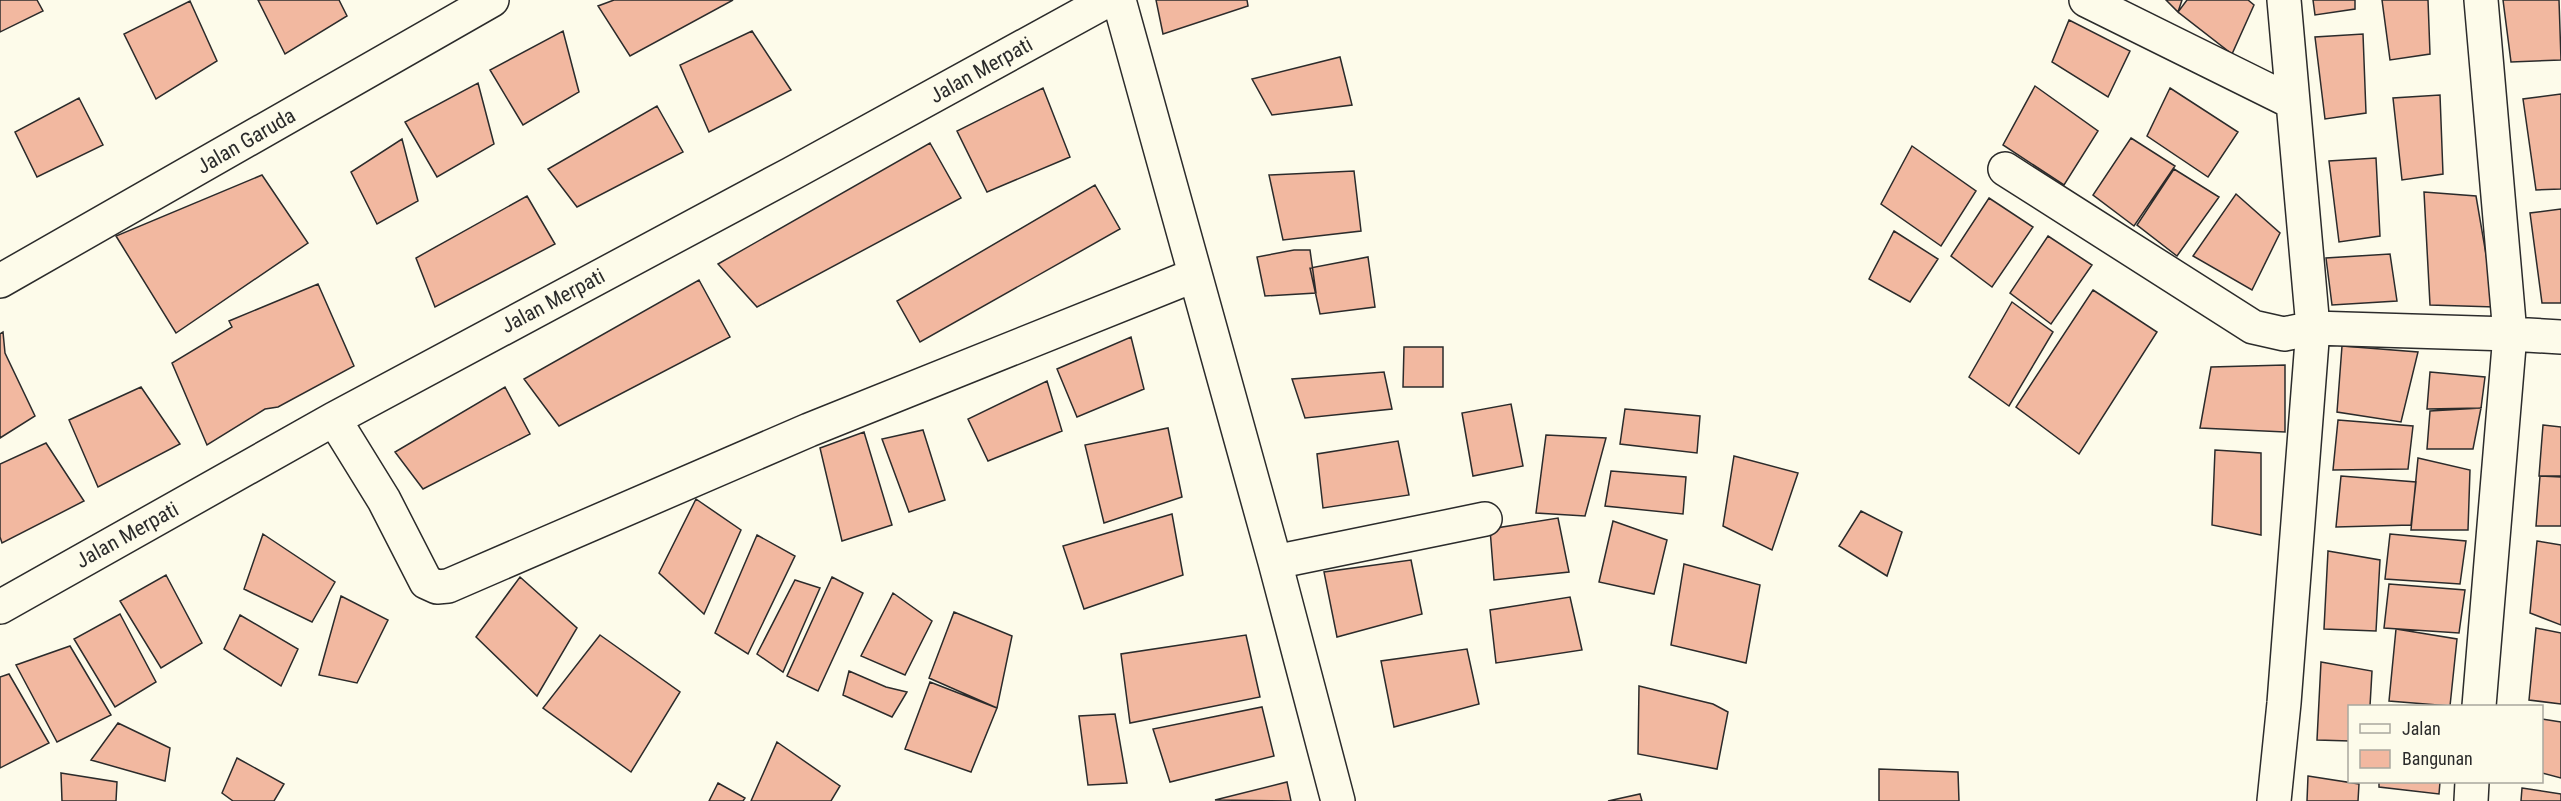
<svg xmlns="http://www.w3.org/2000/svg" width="2561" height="801" viewBox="0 0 2561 801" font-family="'Roboto Condensed',sans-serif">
	<rect width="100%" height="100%" fill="#fdfbea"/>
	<path fill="#f2b8a0" stroke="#2b2b2b" stroke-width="1.5" d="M0 0H37L43 11 0 32Z
		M258 0H339L347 16 285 54Z
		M614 0H733L630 56 598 6Z
		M1156 0H1247L1248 6 1163 34Z
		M2166 0H2182L2178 12Z
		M2187 0H2248L2254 5 2232 54 2178 12Z
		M2313 0H2355V9L2315 15Z
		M2382 0H2428L2430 54 2390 60Z
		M2503 0H2559L2561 60 2511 62Z
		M190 1 217 61 156 99 124 34Z
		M2069 20 2130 51 2108 97 2052 62Z
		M563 31 579 92 523 125 490 70Z
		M752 31 791 90 709 132 680 65Z
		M2363 34 2366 113 2325 119 2315 37Z
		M1340 57 1352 105 1272 115 1252 79Z
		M478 83 494 144 437 177 405 122Z
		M2035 86 2098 131 2064 185 2003 145Z
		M1043 88 1070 157 987 192 957 131Z
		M2170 88 2238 132 2208 177 2147 136Z
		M2561 94V189L2536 190 2523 99Z
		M2440 95 2443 174 2402 180 2393 98Z
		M79 98 103 145 37 177 15 132Z
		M657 106 683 152 577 207 548 169Z
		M2131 138 2175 166 2134 226 2093 195Z
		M402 139 418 201 377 224 351 172Z
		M930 143 961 198 757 307 718 264Z
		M1912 146 1976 191 1941 246 1881 204Z
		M2376 158 2380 236 2339 242 2329 161Z
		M2174 169 2219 197 2177 256 2137 225Z
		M1354 171 1361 231 1283 240 1269 175Z
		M262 175 308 243 176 333 116 236Z
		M1095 185 1120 229 920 342 897 301Z
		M2424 192 2476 196 2495 307 2430 305Z
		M2236 194 2280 233 2252 290 2193 256Z
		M527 196 555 244 435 307 416 258Z
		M1989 198 2033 227 1992 287 1951 256Z
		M2561 209V303H2542L2530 213Z
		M1894 231 1938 259 1910 302 1869 279Z
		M2048 236 2092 265 2051 324 2010 293Z
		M1294 250H1310L1316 293 1265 296 1257 257Z
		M2390 254 2397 301 2332 305 2326 258Z
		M1368 257 1375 307 1320 314 1310 268Z
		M699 280 730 337 559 426 524 379Z
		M318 284 354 366 278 407 265 409 207 445 172 363 232 327 229 321Z
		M2093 290 2157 332 2079 454 2016 407Z
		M2012 302 2053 332 2009 406 1969 377Z
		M3 332 5 353 35 416 0 438V334Z
		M1131 337 1144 389 1077 417 1057 369Z
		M2342 346 2418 352 2401 422 2337 412Z
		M1404 347H1443V387H1403Z
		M2285 365V432L2200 428 2211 367Z
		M1384 372 1392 409 1305 418 1292 379Z
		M2430 372 2485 377 2481 408 2427 409Z
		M1047 381 1062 431 988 461 968 419Z
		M141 387 180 444 98 487 69 420Z
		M505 387 530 434 423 489 395 452Z
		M1511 404 1523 466 1473 476 1462 413Z
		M2481 408 2473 449H2427L2430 411Z
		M1625 409 1700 416 1697 453 1620 444Z
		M2338 420 2413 426 2408 469 2333 470Z
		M2543 425 2561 427V476H2539Z
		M1168 428 1182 497 1104 523 1085 445Z
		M923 430 945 500 909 512 882 439Z
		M864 432 892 525 842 541 820 448Z
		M1546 435 1606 438 1585 516 1536 513Z
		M1398 441 1409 495 1323 508 1317 454Z
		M46 443 84 501 2 543 0 537V464Z
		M2215 450 2261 453V535L2212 525Z
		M1734 456 1798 473 1772 550 1723 526Z
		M2418 458 2470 470 2468 530H2411Z
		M1611 471 1686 477 1683 514 1605 506Z
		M2341 476 2416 482 2411 525 2336 527Z
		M2540 476 2561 477V526H2536Z
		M696 499 741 530 704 614 659 573Z
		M1861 511 1902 532 1887 576 1839 546Z
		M1172 514 1183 575 1084 609 1063 546Z
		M1558 518 1569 572 1494 580 1490 529Z
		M1613 521 1667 540 1654 594 1599 582Z
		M263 534 335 582 312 622 244 589Z
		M2390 534 2466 541 2460 584 2385 579Z
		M757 535 795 556 748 654 715 633Z
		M2537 541 2561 545V625L2530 613Z
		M2328 551 2380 560 2376 631 2324 629Z
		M1411 560 1422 614 1337 637 1324 572Z
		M1684 564 1760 585 1746 663 1671 645Z
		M166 575 202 643 161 668 120 601Z
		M520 577 577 628 537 696 476 637Z
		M832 577 863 593 818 691 787 676Z
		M795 580 820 588 783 672 757 654Z
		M2389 584 2465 590 2459 633 2384 628Z
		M893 593 932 621 905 675 861 656Z
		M341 596 388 620 357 683 319 675Z
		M1570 597 1582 650 1496 663 1490 610Z
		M954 612 1012 636 997 708 929 678Z
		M120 614 156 682 115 707 74 639Z
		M240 615 298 649 281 686 224 649Z
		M2536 628 2561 633V704L2529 700Z
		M2396 629 2457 639 2450 706 2389 701Z
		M600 635 680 692 631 772 543 708Z
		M1246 635 1260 697 1130 723 1121 654Z
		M70 646 111 715 57 742 16 665Z
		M1467 649 1479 704 1394 727 1381 661Z
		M2321 662 2372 671 2370 706H2350V741L2317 740Z
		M849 671 886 687 907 692 892 717 843 695Z
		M9 674 49 743 0 768V677Z
		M930 682 997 708 971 772 905 749Z
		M1639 686 1713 704 1728 712 1717 769 1638 754Z
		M1262 707 1274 756 1170 782 1153 729Z
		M1115 714 1127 783 1088 785 1079 716Z
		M2542 719 2561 722V778L2542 773Z
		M118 723 170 748 165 781 91 760Z
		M777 742 840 786 831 801H751Z
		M237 758 284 784 274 801H233L222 793Z
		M1879 769 1958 772 1959 801H1879Z
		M61 773 117 782 116 801H62Z
		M2308 776 2359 784 2358 801H2307Z
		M1287 782 1291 801 1215 800Z
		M2379 782H2440L2439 794 2379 787Z
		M718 783 745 798 743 801H709Z
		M2522 788 2561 794V801H2521Z
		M1640 794 1642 801H1608Z"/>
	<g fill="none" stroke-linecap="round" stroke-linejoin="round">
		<defs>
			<path id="minor" d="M1119 0 1275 562 1338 801
				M2086 0 2292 102
				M2005 169 2253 327 2284 334 2313 328 2510 334 2561 337
				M0 281 492 0
				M334 419 384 500 426 582 437 587 448 586 809 430 1195 275
				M1275 562 1485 519
				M0 607 334 419 791 174 1108 0
				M2479 706 2510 334 2481 0
				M2274 801 2284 703 2313 328 2284 0
				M2471 801 2472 782"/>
		</defs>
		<use href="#minor" stroke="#2b2b2b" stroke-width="36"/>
		<use href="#minor" stroke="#fdfbea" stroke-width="33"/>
	</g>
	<g text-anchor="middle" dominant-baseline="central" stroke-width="4.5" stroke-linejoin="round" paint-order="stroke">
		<g font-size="21" fill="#2b2b2b" stroke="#fdfbea">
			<text transform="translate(981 70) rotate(-29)">Jalan Merpati</text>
			<text transform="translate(246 141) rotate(-30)">Jalan Garuda</text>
			<text transform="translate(553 301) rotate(-28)">Jalan Merpati</text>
			<text transform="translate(127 535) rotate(-29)">Jalan Merpati</text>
		</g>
	</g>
	<rect x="2348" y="705" width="195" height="78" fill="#fdfbea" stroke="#a9a89e" stroke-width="1.5"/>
	<rect x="2360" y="724" width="30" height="9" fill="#fdfbea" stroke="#a9a89e" stroke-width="1.5"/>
	<text x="2402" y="735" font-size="18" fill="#2b2b2b">Jalan</text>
	<rect x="2360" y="750" width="30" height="18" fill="#f2b8a0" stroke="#a9a89e" stroke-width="1.5"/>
	<text x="2402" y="765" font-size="18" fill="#2b2b2b">Bangunan</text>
</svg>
